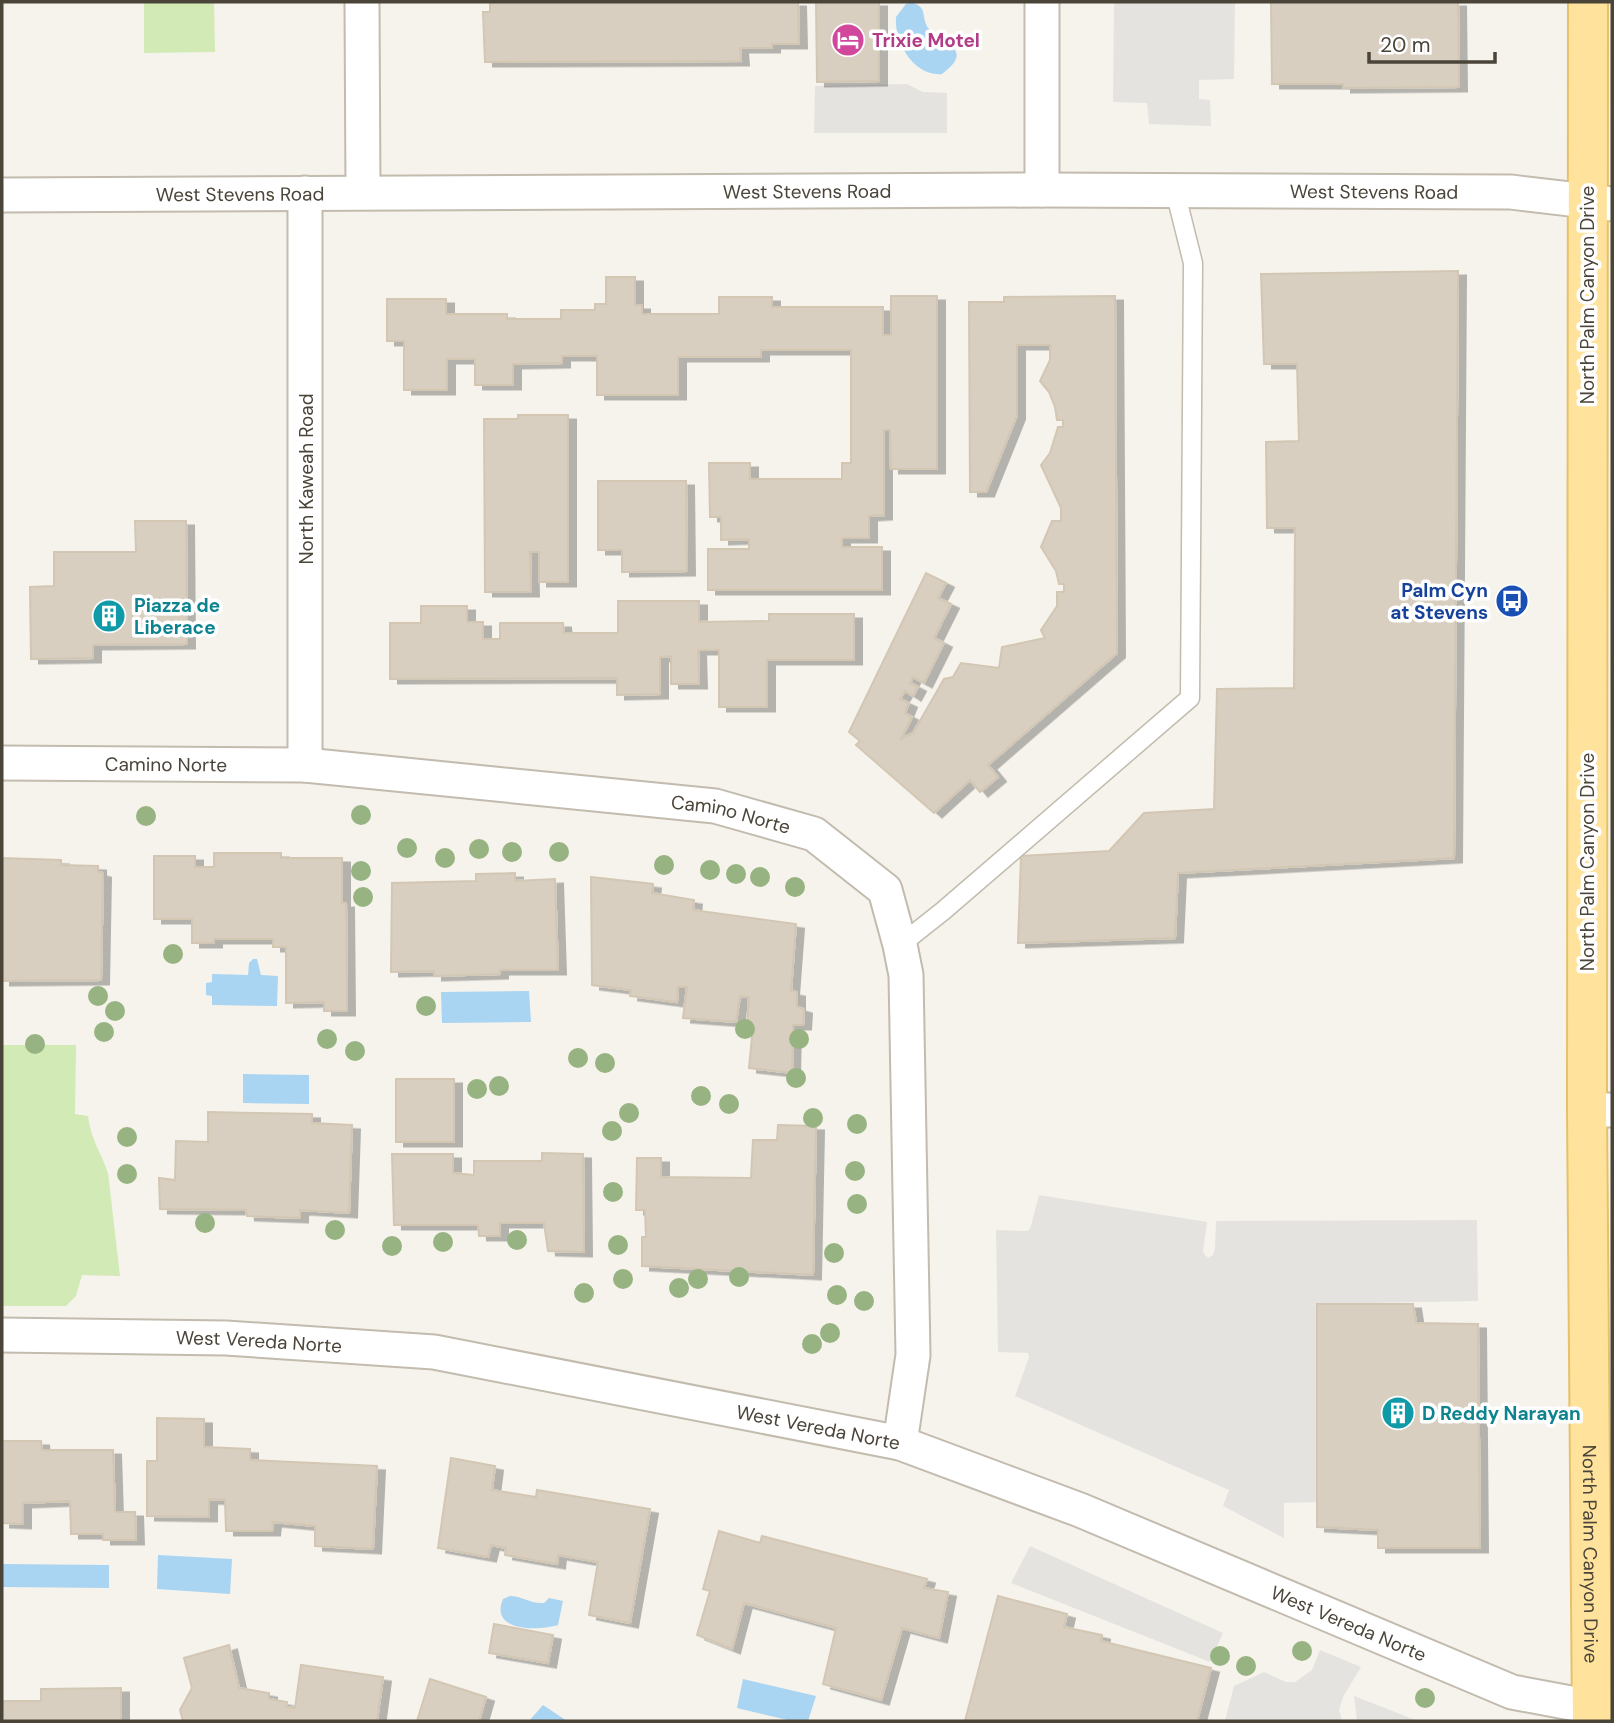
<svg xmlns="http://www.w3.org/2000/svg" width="1614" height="1723" viewBox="0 0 1614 1723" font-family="'DM Sans',sans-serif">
	<defs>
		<filter id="shadow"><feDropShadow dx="8" dy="4.5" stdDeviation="0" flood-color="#0004"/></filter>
	</defs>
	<rect width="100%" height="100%" fill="#f6f3ec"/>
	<path fill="#d2eab5" d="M144 2H214L215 52 144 53Z
		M2 1045H76L75 1114 88 1116C91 1140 101 1152 108 1173L120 1276 82 1275 76 1296 66 1306H2Z"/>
	<path fill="#e5e3e0" d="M1114 2H1235L1234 79 1199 80V99L1210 100 1211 126 1149 124 1147 103 1113 102Z
		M907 84 923 92 947 93V133H814L815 86Z
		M1039 1195 1207 1222 1203 1252 1208 1258 1213 1255 1215 1248 1216 1221 1477 1220 1478 1301 1317 1304V1502L1284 1503V1538L1223 1506 1229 1490 1015 1396 1029 1357 1028 1353 998 1352 996 1230 1027 1231 1030 1229Z
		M1030 1546 1223 1633 1210 1662 1011 1583Z
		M1320 1650 1361 1667 1343 1697 1339 1710 1342 1721H1225L1234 1686 1264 1672 1286 1682H1295L1312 1670Z
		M1354 1696 1418 1721H1357Z"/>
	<path fill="#a9d4f2" d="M912 3C929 7 920 18 929 29 940 44 977 48 942 74 914 77 894 42 896 17L906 4Z
		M253 959H257L261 975 278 976 277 1006 212 1005V996L206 995V983L212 982V974L248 975 249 963Z
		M529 991 531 1022 442 1023 441 992Z
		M243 1074 309 1075V1104L243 1103Z
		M158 1555 232 1559 230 1594 157 1589Z
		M2 1564 109 1565V1588L2 1587Z
		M510 1596C522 1596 530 1604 544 1603L549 1598 563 1601 558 1625C539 1631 489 1632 503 1599Z
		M743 1679 816 1696 808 1721H792L737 1708Z
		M543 1705 567 1721H529Z"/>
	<path fill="#d8cfc1" stroke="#d3c7b4" stroke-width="2" filter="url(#shadow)" d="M490 2H798L799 44H772V48H740L741 61 485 62 483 12H490Z
		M816 2H879V81L817 82Z
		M1271 2H1458L1459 87 1343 88V84H1272Z
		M1458 271 1454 858 1178 873 1175 938 1018 943 1021 856 1109 851 1144 813 1214 809 1217 689 1294 688 1295 528H1267L1266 442 1299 441 1297 364H1264L1261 274Z
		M606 277H635V305H642V314H719V297H772V307H883V335H891V296H937V469H891L890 430H884V515L869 516V538H842V547H882V590H708V549H749V539L721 540V517H710L709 463H750V479H842V463H851V350H761V357H678V395H597V356H562V363L513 364V385H475V359H447V390H404V341H387V299H446V314H507V319H561V310H595V304H606Z
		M1115 296 1117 653 988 765 998 777 980 792 970 780 934 813 856 745 860 741 849 732 926 573 946 583 938 598 951 604 934 638 944 643 924 683 913 677 910 683 918 687 913 696 905 691 900 699 909 703 905 713 912 717 901 739 913 733 944 679 953 677 961 663 999 668 1002 647 1045 638 1041 630 1057 606V592H1064V584H1059L1056 571 1041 547 1052 521H1061V508L1041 465 1050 453 1058 427H1063V420H1057L1055 407 1049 392 1040 381 1050 360V345H1017V415L986 492H970L969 302H1004V297Z
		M518 415H568V582H539V552H530L531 592H485L484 419H518Z
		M598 481H686L687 571 622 572V550H598Z
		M135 521H186L187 644 93 645V658L31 659 30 587 54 586V552H136Z
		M618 601H699V622L769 621V614H854V660H767V707H719V650H698L699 684H671V656L660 657V694L617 695V678L390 679V623H421V606H467V622H483V639H500V623H563L564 633H618Z
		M214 853H281V858H342V903H346L347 1011H324V1002L286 1003V947H273V939H214V943H192V919H154V856H195V867H214Z
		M2 858 61 860V865L98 866V872L103 873 101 980 2 981Z
		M515 873V881L555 879 558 970H500V974L434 976V971L391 972 392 883 476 881V874Z
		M591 877 653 884 652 893 694 900 693 910 796 924 791 991 797 992V1007L804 1009 803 1025H793L792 1073 749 1068 753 1026 747 1025 749 997 740 996 736 1022 683 1018 687 987H678L677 1002 630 996 631 990 592 985Z
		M396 1079H454V1142H396Z
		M208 1112 312 1114V1123L352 1125 349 1213 300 1210V1218L247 1216 246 1210 160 1209 159 1178 175 1180 176 1141 208 1142Z
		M778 1125 816 1126 813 1275 642 1266V1237H646L645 1210H636L637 1158H661V1177L751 1178 753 1140H777Z
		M542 1153 583 1154 584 1252 548 1251 544 1223H500V1236H479L478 1225H394L392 1154H453V1173L474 1175V1161H542Z
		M1317 1304H1413L1416 1323 1478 1324 1480 1548H1378V1530L1317 1527Z
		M157 1418 204 1419V1447L250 1449V1460L377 1466 373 1549 315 1546V1526L273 1522 272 1531H226L225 1500 209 1499V1517L147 1516V1461H157Z
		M2 1441H41L42 1450H113L115 1512H135L136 1540H103V1534H71L70 1501 23 1503V1524L2 1523Z
		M451 1458 495 1466 492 1490 536 1497 537 1490 650 1509 630 1623 589 1615 598 1562 558 1555 557 1564 505 1555 506 1548 491 1545 488 1557 438 1548Z
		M719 1531 760 1543 762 1536 927 1579 924 1588 948 1592 939 1638 902 1628 881 1700 823 1684 836 1628 744 1603 732 1649 697 1635 710 1591 703 1589Z
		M998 1596 1067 1614 1064 1627 1102 1635 1101 1641 1211 1668 1197 1721H965Z
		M494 1624 553 1635 548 1663 489 1653Z
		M229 1645 239 1688 269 1693V1699L287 1702 286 1707 295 1708 301 1665 383 1677 377 1721H183L180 1710 192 1688 184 1658Z
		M430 1679 486 1697 479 1721H417Z
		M121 1688V1721H2V1701H41V1689Z"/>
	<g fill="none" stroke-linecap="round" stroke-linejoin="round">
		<defs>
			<path id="service" d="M900 945 943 911 1190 698 1193 263 1175 191"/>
			<g id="minor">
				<path d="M362 2 363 192"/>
				<path d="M1042 190V2"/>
				<path d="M305 193V765"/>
				<path id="s1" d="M2 195 1042 190 1511 192 1612 204"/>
				<path id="s2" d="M2 763 305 765 715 806 814 834 885 890 900 945 906 975 913 1355 900 1443"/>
				<path d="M1587 1110H1612"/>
				<path id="s3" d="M2 1335 226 1338 434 1352 900 1443 1080 1510 1512 1692 1592 1707"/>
			</g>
			<g id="primary">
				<path id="s4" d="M1588 2 1587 1110 1592 1721"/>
			</g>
		</defs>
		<use href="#service" stroke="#c2bbae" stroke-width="21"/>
		<use href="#minor" stroke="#c2bbae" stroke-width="37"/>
		<use href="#primary" stroke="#e6c16a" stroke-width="42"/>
		<use href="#service" stroke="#fff" stroke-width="18"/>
		<use href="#minor" stroke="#fff" stroke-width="33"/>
		<use href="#primary" stroke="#ffe39c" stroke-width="38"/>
	</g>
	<g fill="#97b381">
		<circle cx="361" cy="815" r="10"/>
		<circle cx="146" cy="816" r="10"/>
		<circle cx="407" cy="848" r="10"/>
		<circle cx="479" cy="849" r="10"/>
		<circle cx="512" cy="852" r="10"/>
		<circle cx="559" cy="852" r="10"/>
		<circle cx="445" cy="858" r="10"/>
		<circle cx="664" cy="865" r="10"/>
		<circle cx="710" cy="870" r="10"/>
		<circle cx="361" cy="871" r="10"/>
		<circle cx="736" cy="874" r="10"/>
		<circle cx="760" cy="877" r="10"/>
		<circle cx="795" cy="887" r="10"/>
		<circle cx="363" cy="897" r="10"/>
		<circle cx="173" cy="954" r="10"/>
		<circle cx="98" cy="996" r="10"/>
		<circle cx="426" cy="1006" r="10"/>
		<circle cx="115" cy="1011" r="10"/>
		<circle cx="745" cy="1029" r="10"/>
		<circle cx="104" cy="1032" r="10"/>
		<circle cx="327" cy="1039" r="10"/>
		<circle cx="799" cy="1039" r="10"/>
		<circle cx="35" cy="1044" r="10"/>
		<circle cx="355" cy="1051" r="10"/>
		<circle cx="578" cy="1058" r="10"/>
		<circle cx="605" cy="1063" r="10"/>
		<circle cx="796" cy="1078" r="10"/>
		<circle cx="499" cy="1086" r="10"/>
		<circle cx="477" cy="1089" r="10"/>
		<circle cx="701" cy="1096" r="10"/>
		<circle cx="729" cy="1104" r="10"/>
		<circle cx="629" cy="1113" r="10"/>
		<circle cx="813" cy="1118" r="10"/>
		<circle cx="857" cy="1124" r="10"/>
		<circle cx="612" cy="1131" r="10"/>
		<circle cx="127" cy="1137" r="10"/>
		<circle cx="855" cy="1171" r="10"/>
		<circle cx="127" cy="1174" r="10"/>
		<circle cx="613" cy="1192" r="10"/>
		<circle cx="857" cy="1204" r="10"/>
		<circle cx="205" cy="1223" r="10"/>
		<circle cx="335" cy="1230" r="10"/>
		<circle cx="517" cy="1240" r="10"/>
		<circle cx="443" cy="1242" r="10"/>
		<circle cx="618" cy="1245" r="10"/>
		<circle cx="392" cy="1246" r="10"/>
		<circle cx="834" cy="1253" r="10"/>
		<circle cx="739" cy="1277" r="10"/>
		<circle cx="623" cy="1279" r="10"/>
		<circle cx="698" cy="1279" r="10"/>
		<circle cx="679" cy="1288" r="10"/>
		<circle cx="584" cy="1293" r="10"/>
		<circle cx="837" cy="1295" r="10"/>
		<circle cx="864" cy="1301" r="10"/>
		<circle cx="830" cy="1333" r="10"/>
		<circle cx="812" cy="1344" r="10"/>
		<circle cx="1302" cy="1651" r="10"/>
		<circle cx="1220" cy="1656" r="10"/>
		<circle cx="1246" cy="1666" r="10"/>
		<circle cx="1425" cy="1698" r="10"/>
	</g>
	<defs>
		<symbol id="hotel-disc" viewBox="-11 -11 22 22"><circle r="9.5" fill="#d1479c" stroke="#fff"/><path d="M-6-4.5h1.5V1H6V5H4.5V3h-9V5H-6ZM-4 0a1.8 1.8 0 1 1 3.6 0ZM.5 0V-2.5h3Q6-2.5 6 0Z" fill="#fff"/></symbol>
		<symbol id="bus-disc" viewBox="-11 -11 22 22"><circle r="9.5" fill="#1a4fb4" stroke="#fff"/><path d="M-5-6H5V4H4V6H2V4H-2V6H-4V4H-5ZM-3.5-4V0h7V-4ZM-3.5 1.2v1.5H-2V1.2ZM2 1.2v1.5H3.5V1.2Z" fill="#fff"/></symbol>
		<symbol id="building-disc" viewBox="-11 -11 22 22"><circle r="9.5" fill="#0f9aa8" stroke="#fff"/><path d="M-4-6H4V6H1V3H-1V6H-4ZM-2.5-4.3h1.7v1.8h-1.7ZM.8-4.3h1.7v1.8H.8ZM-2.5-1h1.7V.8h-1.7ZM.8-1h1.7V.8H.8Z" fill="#fff"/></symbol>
	</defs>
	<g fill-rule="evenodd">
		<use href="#hotel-disc" x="829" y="21" width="38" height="38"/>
		<use href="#bus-disc" x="1493" y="582" width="38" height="38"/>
		<use href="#building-disc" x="90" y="597" width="38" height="38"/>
		<use href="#building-disc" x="1379" y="1394" width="38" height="38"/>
	</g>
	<g text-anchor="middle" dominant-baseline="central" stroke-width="7" stroke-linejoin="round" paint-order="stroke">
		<g font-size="19" font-weight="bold" fill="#b23c85" stroke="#fff" text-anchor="start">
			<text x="872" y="40">Trixie Motel</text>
		</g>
		<g font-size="19" fill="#4b4439" stroke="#fff">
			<text stroke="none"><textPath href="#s1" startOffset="805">West Stevens Road</textPath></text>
			<text stroke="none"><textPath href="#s1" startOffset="1372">West Stevens Road</textPath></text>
			<text stroke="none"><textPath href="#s1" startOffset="238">West Stevens Road</textPath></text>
			<text transform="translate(1587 295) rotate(-90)">North Palm Canyon Drive</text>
			<text transform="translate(306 479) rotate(-90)">North Kaweah Road</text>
			<text stroke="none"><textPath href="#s2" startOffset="164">Camino Norte</textPath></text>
			<text stroke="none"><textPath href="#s2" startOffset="732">Camino Norte</textPath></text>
			<text transform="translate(1587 862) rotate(-90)">North Palm Canyon Drive</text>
			<text stroke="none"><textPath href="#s3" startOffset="257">West Vereda Norte</textPath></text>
			<text stroke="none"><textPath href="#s3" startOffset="824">West Vereda Norte</textPath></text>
			<text stroke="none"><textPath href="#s4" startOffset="1552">North Palm Canyon Drive</textPath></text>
			<text stroke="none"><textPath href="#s3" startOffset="1391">West Vereda Norte</textPath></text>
		</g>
		<g font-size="19" font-weight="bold" fill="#164399" stroke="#fff" text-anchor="end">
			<text x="1488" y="590">Palm Cyn<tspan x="1488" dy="22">at Stevens</tspan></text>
		</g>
		<g font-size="19" font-weight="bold" fill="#0d838f" stroke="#fff" text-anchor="start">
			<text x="134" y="605">Piazza de<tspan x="134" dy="22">Liberace</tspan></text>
			<text x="1422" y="1413">D Reddy Narayan</text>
		</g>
	</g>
	<rect width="1614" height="1723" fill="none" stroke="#4b4439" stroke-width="7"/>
	<path d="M1369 52v10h126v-10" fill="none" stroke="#4b4439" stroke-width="3.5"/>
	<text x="1380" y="52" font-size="21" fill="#4b4439" stroke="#ffffff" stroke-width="5" paint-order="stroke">20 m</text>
</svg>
